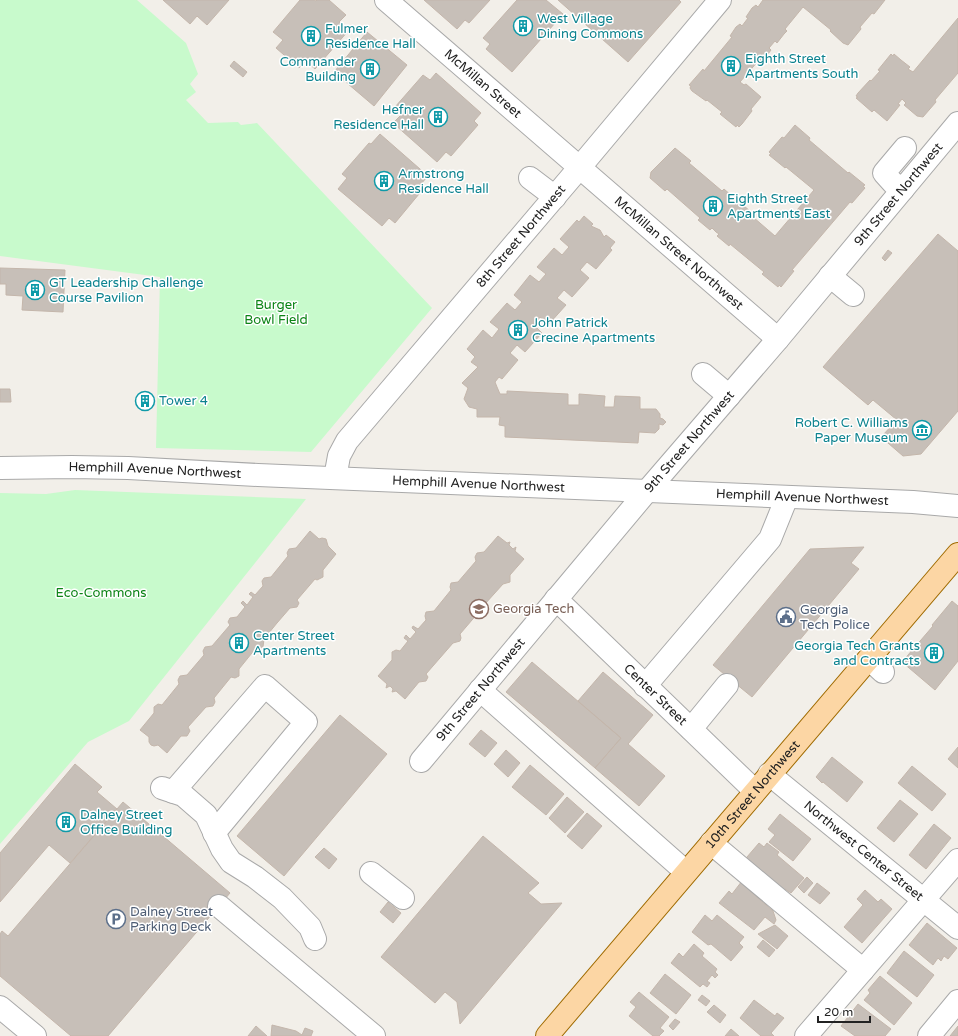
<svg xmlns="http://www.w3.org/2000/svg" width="958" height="1036" viewBox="0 0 958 1036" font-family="'Varela Round',sans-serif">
	<rect width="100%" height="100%" fill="#f2efe9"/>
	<path fill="#c8facc" d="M0 0H137L186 43 198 74 190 84 196 92 186 100 208 123 238 122 241 125 257 123 432 308 311 452 156 448 160 277 0 256Z
		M75 490 306 499 129 721 88 742 0 844V493L46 494Z"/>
	<path fill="#c7bfb8" stroke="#c4b6ab" d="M163 0H229L207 25 197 16 190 24Z
		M300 0H314L316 1 317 0H329L346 15 339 22 349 30 315 69 306 61 299 68 276 48 283 40 273 32Z
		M424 0H490L469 23 465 20 457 29Z
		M517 0H546L563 14 512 72 486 49 490 44 483 38Z
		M558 0H679L681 2 628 62Z
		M763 0H885L874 14 872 13 860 27 861 29 848 45 843 43 830 31 831 30 803 7 785 29 787 31 784 34 777 43 775 41 769 48 771 50 768 54 761 62 759 60 740 82 744 85 746 84 761 97 751 109 752 111 742 124 739 127 737 125 736 127 720 114 722 112 707 100 706 101 692 91 690 88 691 86 689 85 703 69 704 71 732 37 730 36 736 27 740 24 742 26 748 18 746 17 752 8 756 5 758 7Z
		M958 18V73L935 100 936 102 923 117 917 116 904 105 906 103 902 99 898 104 900 105 887 121 874 110 872 112 856 98 858 97 856 96 858 93 870 80 871 81 880 71 878 70 891 54 893 56 894 54 901 60 910 67 908 69 913 72Z
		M367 32 407 65 374 106 334 72Z
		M234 61 247 72 243 77 230 66Z
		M436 73 481 113 474 121 478 125 451 156 446 152 437 162 393 123 402 114 395 107 423 75 430 80Z
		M795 125 810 138 809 140 848 173 849 172 865 185 863 186 865 188 852 203 850 202 792 270 794 271 781 287 779 285 778 287 762 274 764 272 730 244 729 246 717 236 719 234 716 232 712 228 710 230 698 220 700 218 667 189 665 191 650 178 651 172 675 148 691 161 689 163 722 191 724 189 732 196 736 199 734 201 741 207 743 205 751 212 755 215 753 217 775 236 814 190 786 167 785 168 769 155 771 154 769 152 775 145 782 137 784 138Z
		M380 134 428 176 420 185 424 188 395 223 389 218 382 226 338 189 347 178 342 174 369 143 371 144Z
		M584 216 593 224 591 226 600 230 604 237 606 235 615 242 610 248 612 250 596 269 587 262 580 270 589 278 572 297 564 290 557 298 566 305 549 324 540 317 534 325 542 333 525 352 517 345 510 353 518 360 502 379 499 377 495 382 497 387 500 394H507V391L568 394V405H579V394L605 396 604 407H614L615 396 640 397V409H656L660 414V418L663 419 666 422 663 425 659 424V429L655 433 639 432 638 443 505 437V426L499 425 500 417H477V409L469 407 464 399 468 388 462 383 478 367 471 362 475 357 467 349 483 330 492 338 499 329 490 322 507 303 515 310 522 302 514 295 530 275 539 282 546 274 537 267 554 248 562 255 569 247 560 239 577 220 579 222Z
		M938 234 958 251V411L921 454 903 456 881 437 897 420 873 400 868 405 823 367Z
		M888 250 892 253 885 261 882 258Z
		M0 268 65 270 63 312 22 310 23 296 6 295V284H0Z
		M0 389H10L11 402H0Z
		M138 395H152V407H138Z
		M310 531 319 539 322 538 326 539 328 546 336 554 323 570V577L317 580 315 579 297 600 299 603 297 607 290 608 277 623 264 639 263 647 256 648 239 669V676L235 678 231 677 214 698 215 702 213 706 206 707 188 727 190 731 187 736H181L167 753 158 745 154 746 151 745 149 742V737L140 730 154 713V707L158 704 162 705 179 684 178 680 180 676 187 675 204 655 203 651 205 647 212 646 230 625 228 622 230 618 237 617 245 607 241 603 243 601 247 605 253 597 249 594 251 592 255 595 263 586 262 581 264 578 271 577 288 556 287 553 289 549 296 548Z
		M498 536 507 543 510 542 509 545 513 549 516 547 515 551 524 559 510 575V582L503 584 485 604V611L482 614 478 613 460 634 461 638 460 641 453 643 426 674 428 677 426 681 419 682 405 699 396 691 392 692 393 689 390 686 386 688 387 684 378 676 392 660V652L396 650 400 651 408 641 404 638 406 635 410 639 416 632 412 628 413 626 418 629 426 620 425 616 426 612 434 611 451 590 450 587 451 583 458 582 476 561 475 557 477 553 484 552Z
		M864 547 851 563 859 569 752 697 713 665 810 549Z
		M952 601 958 606V661L935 690 902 662 933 626 932 625Z
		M532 662 621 738 595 768 506 692Z
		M603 672 653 715 628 744 665 776 639 806 595 768 621 738 578 701Z
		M340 715 387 754 284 876 237 836Z
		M481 730 497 743 485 757 469 744Z
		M958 747V768L948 759Z
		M506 750 520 763 508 777 494 764Z
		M832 757 863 782 847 802 823 782 822 783 816 777Z
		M75 764 102 787 97 792 117 809 70 863 49 845 0 902V853Z
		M530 765 564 794 546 815 512 787Z
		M912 766 946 794 932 811 898 783Z
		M567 797 584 812 565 833 549 818Z
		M900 800 918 814 894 842 877 828Z
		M123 802 230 893 108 1036H71L0 976V934L2 931 8 936Z
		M587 813 602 826 582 849 567 836Z
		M780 814 811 839 793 861 769 842 775 835 768 829Z
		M934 824 951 838 926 869 909 855Z
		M483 836 539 883 528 893 541 904 562 903 460 1024 457 1002 445 992 435 1003 381 957Z
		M759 843 764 847 767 843 779 852 777 855 804 878 791 893 785 889 779 897 741 864Z
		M324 848 337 859 329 869 315 857Z
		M807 877 813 883 804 893 798 887Z
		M742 881 751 889 750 891 773 911 776 920 774 924 765 917 754 930 719 903 729 891 732 894Z
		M817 883 830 893 820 904 808 895Z
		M865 890 878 902 881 899 892 909 862 943 844 927 863 905 857 899Z
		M388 902 401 913 393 923 380 912Z
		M705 915 712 921 717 915 744 937 739 943 743 947 731 961 711 944 708 945 692 932Z
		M927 923 957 948 948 959 944 956 941 961 938 958 933 965 909 945Z
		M775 925 788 936 777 949 758 934Z
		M763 940 775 950 769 957 757 947Z
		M694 944 704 953 702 956 717 969 715 972 718 975 715 978 712 975 707 981 710 983 707 987 703 984 700 987 671 963 679 953 683 957Z
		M904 951 934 975 917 997 887 973Z
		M665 974 691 995 676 1014 650 993Z
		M880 976 912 1003 894 1025 864 1000 870 993 868 990Z
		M639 992 669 1017 660 1028 664 1031 659 1036H653L629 1016 636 1007 630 1002Z
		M702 995 710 1001 706 1006 698 1000Z
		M754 1000 775 1016 777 1013 784 1018 771 1033 774 1036H761L740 1018Z
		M858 1004 891 1029 885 1036H855L841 1026Z
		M714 1005 726 1015 720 1023 707 1012Z
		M675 1019 680 1022 673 1030 669 1026Z
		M272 1025 296 1031 302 1035 305 1028 313 1031 311 1036H271Z
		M256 1026 267 1036H248Z
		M958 1026V1036H950Z
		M731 1029 739 1036H725Z"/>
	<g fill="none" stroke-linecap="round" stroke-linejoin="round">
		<defs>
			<g id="minor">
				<path id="s1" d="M386 0 778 339"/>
				<path d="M530 178 555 197"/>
				<path d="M903 189 893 183 884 173 905 148"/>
				<path d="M830 276 853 295"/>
				<path d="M703 374 729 396"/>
				<path id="s2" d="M0 468 72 467 128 468 258 475 913 502 958 506"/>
				<path id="s3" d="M335 478 339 456 347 441 580 167 720 0"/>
				<path id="s4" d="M556 599 755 791"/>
				<path d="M869 659 883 672"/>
				<path d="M645 686 770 539 787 497"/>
				<path d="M480 690 686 872"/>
				<path d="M691 729 727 685"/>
				<path id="s5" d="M421 761 647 491 778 339 958 123"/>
				<path id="s6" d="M769 774 958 928"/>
				<path d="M162 788 183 795 206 815 222 849 231 862 255 877 282 898 310 927 315 939"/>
				<path d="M173 792 265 686 306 722 214 833"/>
				<path d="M711 843 863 970"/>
				<path d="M371 873 403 898"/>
				<path d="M219 906 374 1036"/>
				<path d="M0 1007 35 1036"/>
				<path d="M806 1036 958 860"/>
				<path d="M929 1036 958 1001"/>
			</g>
			<g id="major">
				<path id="s7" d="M547 1036 958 554"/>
			</g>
		</defs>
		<use href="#minor" stroke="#a9a9a9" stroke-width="24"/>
		<use href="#major" stroke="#a06b00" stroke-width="24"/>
		<use href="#minor" stroke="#fff" stroke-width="22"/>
		<use href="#major" stroke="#fcd6a4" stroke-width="22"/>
	</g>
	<defs>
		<symbol id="building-ring" viewBox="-11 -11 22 22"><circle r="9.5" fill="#fff" stroke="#0f9aa8" stroke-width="1.5"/><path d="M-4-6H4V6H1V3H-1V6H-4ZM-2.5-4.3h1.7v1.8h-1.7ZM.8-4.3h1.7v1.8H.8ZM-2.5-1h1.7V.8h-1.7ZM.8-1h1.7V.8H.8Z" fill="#0f9aa8"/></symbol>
		<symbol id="museum-ring" viewBox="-11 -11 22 22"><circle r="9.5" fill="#fff" stroke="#0f9aa8" stroke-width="1.5"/><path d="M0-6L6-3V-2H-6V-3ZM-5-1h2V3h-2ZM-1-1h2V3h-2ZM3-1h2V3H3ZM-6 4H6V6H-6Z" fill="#0f9aa8"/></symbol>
		<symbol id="university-ring" viewBox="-11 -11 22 22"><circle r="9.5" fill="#fff" stroke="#8d6e63" stroke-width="1.5"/><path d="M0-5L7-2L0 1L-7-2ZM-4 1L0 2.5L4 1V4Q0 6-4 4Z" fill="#8d6e63"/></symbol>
		<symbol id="civic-ring" viewBox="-11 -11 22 22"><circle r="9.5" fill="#fff" stroke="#5c6f8a" stroke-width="1.5"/><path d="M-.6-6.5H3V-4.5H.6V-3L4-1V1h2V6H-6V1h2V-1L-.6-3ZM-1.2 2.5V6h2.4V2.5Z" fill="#5c6f8a"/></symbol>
		<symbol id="parking-ring" viewBox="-11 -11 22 22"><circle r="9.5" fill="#fff" stroke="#5c6f8a" stroke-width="1.5"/><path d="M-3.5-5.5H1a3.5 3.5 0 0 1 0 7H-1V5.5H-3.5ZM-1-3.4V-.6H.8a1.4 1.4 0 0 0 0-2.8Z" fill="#5c6f8a"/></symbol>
	</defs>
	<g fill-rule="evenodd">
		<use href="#building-ring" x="512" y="15" width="22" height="22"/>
		<use href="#building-ring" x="300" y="25" width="22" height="22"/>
		<use href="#building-ring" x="720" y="55" width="22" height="22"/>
		<use href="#building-ring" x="359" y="58" width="22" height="22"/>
		<use href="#building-ring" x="427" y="106" width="22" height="22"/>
		<use href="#building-ring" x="373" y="170" width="22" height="22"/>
		<use href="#building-ring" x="702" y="195" width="22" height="22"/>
		<use href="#building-ring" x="24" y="279" width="22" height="22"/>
		<use href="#building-ring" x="507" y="319" width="22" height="22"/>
		<use href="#building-ring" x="134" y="390" width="22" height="22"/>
		<use href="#museum-ring" x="911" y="419" width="22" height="22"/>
		<use href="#university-ring" x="468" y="598" width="22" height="22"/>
		<use href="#civic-ring" x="775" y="606" width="22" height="22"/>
		<use href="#building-ring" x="228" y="632" width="22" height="22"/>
		<use href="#building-ring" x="923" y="642" width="22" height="22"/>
		<use href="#building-ring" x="55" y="811" width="22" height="22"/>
		<use href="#parking-ring" x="105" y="908" width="22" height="22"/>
	</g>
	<g text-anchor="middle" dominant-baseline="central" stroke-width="3" stroke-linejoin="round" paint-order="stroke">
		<g font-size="13" fill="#0d838f" stroke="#fff" text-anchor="start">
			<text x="537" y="19">West Village<tspan x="537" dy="15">Dining Commons</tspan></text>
			<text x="325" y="29">Fulmer<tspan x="325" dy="15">Residence Hall</tspan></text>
			<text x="745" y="59">Eighth Street<tspan x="745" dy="15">Apartments South</tspan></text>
			<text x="356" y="62" text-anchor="end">Commander<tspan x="356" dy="15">Building</tspan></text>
			<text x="424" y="110" text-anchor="end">Hefner<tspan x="424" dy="15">Residence Hall</tspan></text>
			<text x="398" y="174">Armstrong<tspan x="398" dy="15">Residence Hall</tspan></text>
			<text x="727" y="199">Eighth Street<tspan x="727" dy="15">Apartments East</tspan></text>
			<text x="49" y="283">GT Leadership Challenge<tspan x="49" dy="15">Course Pavilion</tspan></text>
			<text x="532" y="323">John Patrick<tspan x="532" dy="15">Crecine Apartments</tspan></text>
			<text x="159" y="401">Tower 4</text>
			<text x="908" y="423" text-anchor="end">Robert C. Williams<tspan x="908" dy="15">Paper Museum</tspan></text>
			<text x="253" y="636">Center Street<tspan x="253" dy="15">Apartments</tspan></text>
			<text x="920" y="646" text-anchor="end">Georgia Tech Grants<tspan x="920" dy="15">and Contracts</tspan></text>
			<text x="80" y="815">Dalney Street<tspan x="80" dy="15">Office Building</tspan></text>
		</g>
		<g font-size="13" fill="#222" stroke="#fff">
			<text stroke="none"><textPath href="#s1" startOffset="128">McMillan Street</textPath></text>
			<text stroke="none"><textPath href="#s5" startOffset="741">9th Street Northwest</textPath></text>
			<text stroke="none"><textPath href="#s3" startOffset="308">8th Street Northwest</textPath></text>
			<text stroke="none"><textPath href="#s1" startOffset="387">McMillan Street Northwest</textPath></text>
			<text stroke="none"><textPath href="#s5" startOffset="417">9th Street Northwest</textPath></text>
			<text stroke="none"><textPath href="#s2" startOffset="155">Hemphill Avenue Northwest</textPath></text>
			<text stroke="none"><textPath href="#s2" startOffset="479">Hemphill Avenue Northwest</textPath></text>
			<text stroke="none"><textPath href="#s2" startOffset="803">Hemphill Avenue Northwest</textPath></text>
			<text stroke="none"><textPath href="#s5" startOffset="93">9th Street Northwest</textPath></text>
			<text stroke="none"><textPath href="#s4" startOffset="138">Center Street</textPath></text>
			<text stroke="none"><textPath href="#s7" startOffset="317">10th Street Northwest</textPath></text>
			<text stroke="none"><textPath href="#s6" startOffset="122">Northwest Center Street</textPath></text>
		</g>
		<g font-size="13" fill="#0c8416" stroke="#fff">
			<text x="276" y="305">Burger<tspan x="276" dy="15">Bowl Field</tspan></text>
			<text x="101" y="593">Eco-Commons</text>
		</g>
		<g font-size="13" fill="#785e54" stroke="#fff" text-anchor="start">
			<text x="493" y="609">Georgia Tech</text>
		</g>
		<g font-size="13" fill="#4e5e75" stroke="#fff" text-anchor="start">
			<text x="800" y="610">Georgia<tspan x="800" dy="15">Tech Police</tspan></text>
			<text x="130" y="912">Dalney Street<tspan x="130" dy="15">Parking Deck</tspan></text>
		</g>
	</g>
	<path d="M818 1016v6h52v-6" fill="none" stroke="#222222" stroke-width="2"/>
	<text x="824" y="1016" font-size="12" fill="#222222" stroke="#ffffff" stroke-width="3" paint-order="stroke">20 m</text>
</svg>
